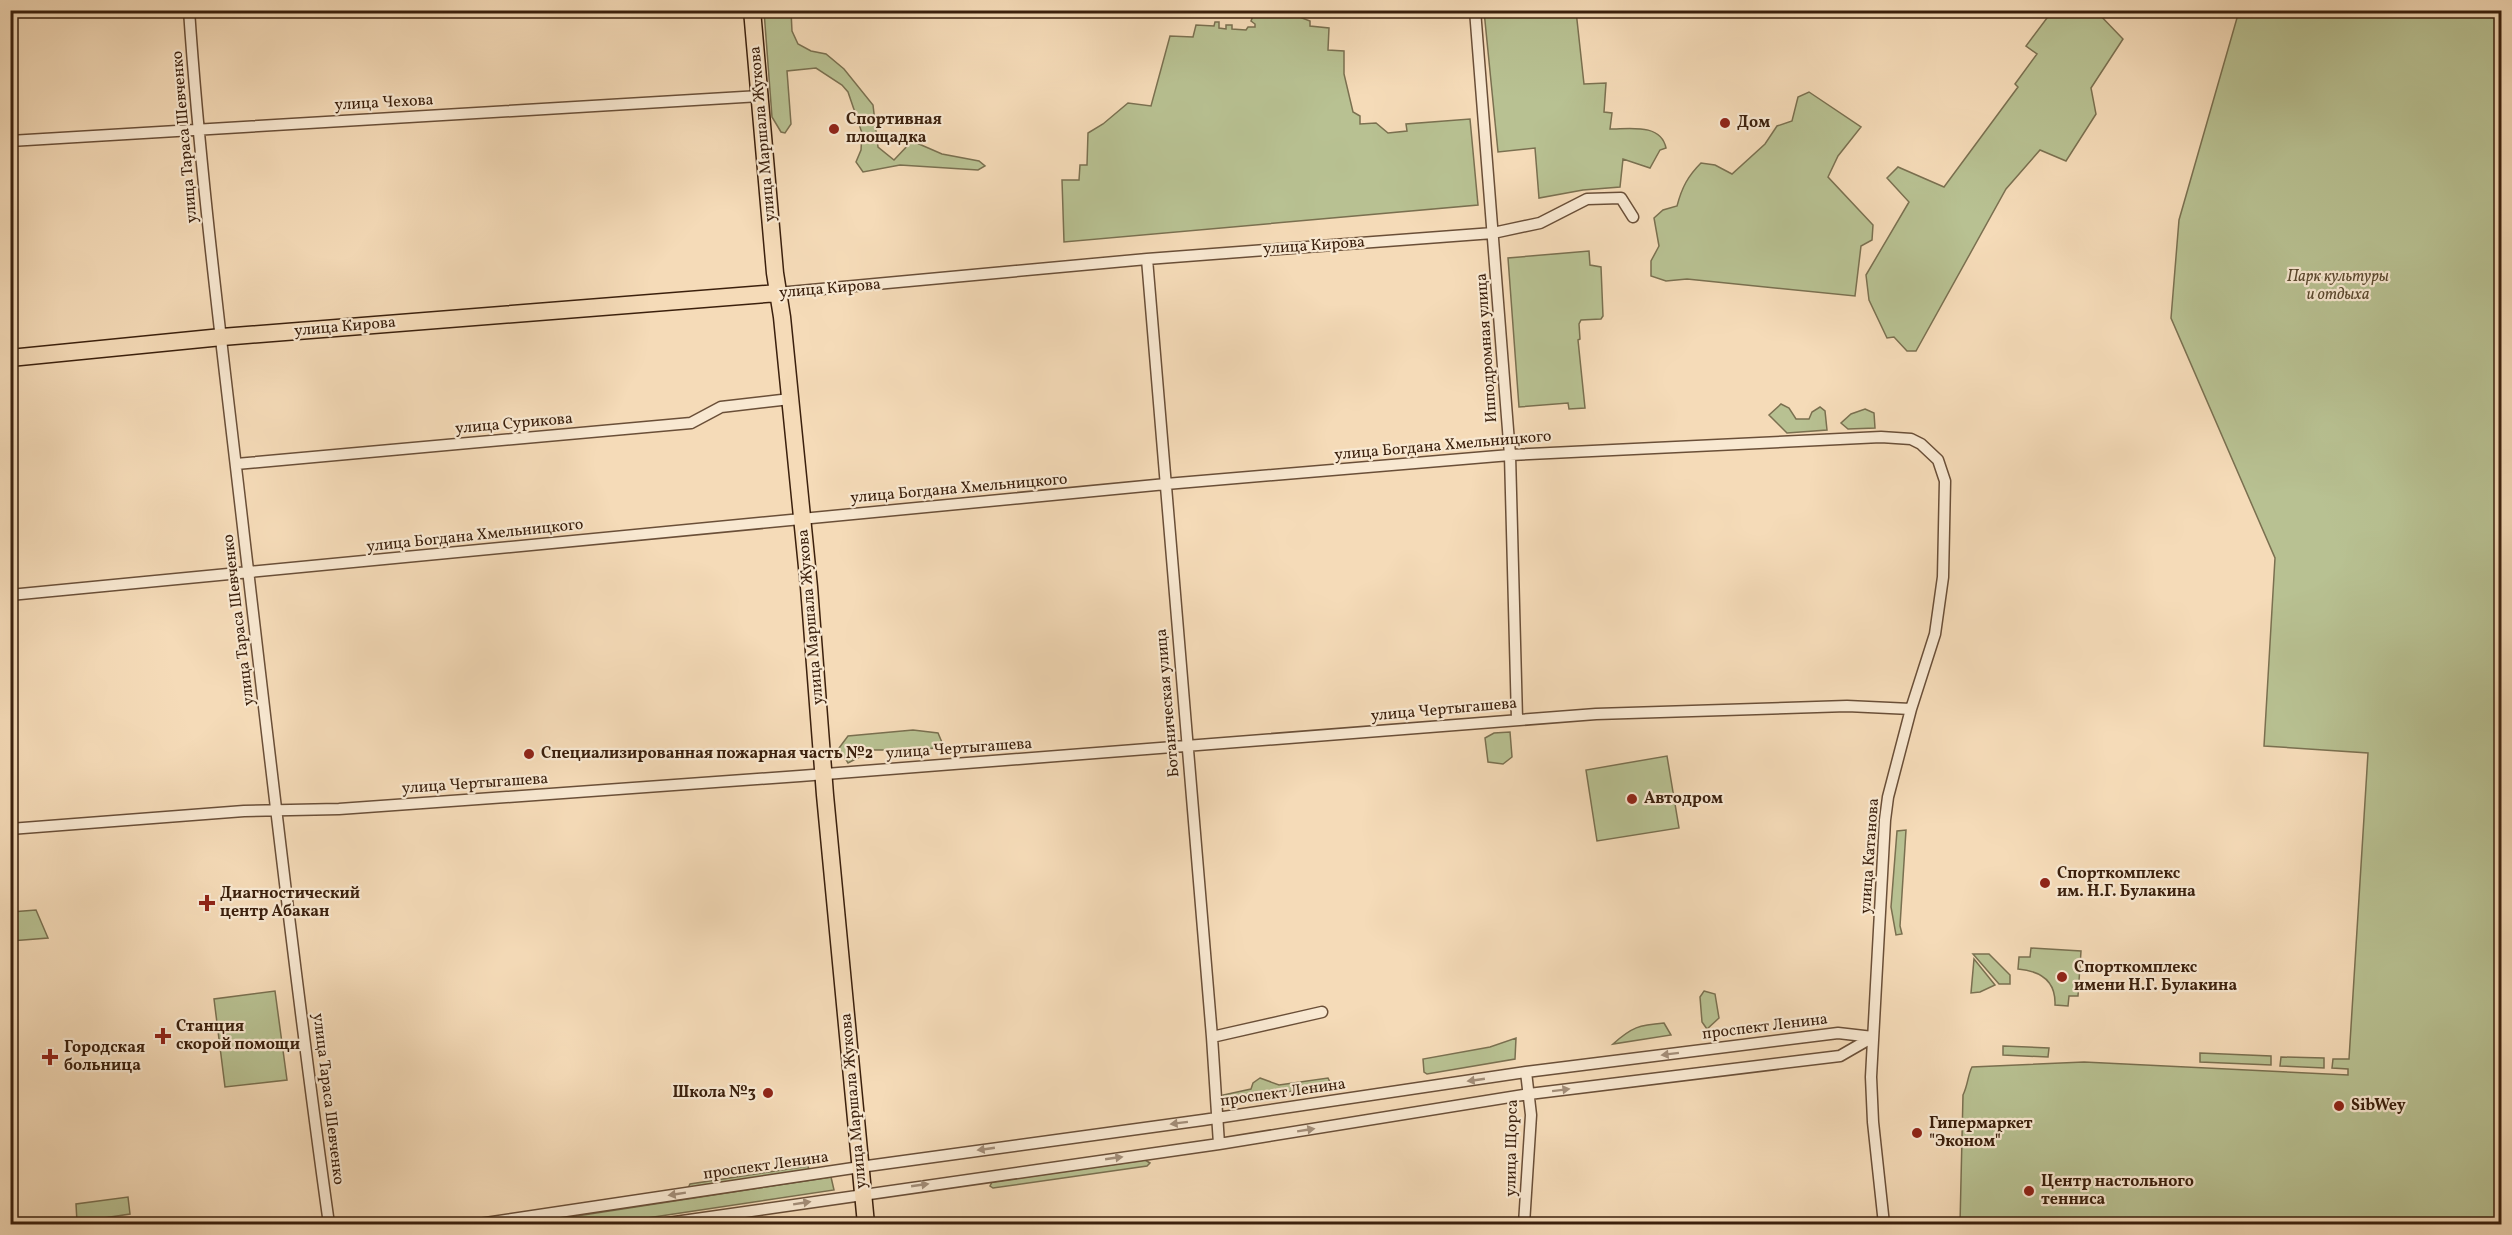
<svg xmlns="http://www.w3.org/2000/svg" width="2512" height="1235" viewBox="0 0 2512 1235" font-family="Vollkorn,serif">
	<rect width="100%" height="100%" fill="#f5dbb8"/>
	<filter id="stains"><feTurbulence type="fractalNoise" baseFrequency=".00333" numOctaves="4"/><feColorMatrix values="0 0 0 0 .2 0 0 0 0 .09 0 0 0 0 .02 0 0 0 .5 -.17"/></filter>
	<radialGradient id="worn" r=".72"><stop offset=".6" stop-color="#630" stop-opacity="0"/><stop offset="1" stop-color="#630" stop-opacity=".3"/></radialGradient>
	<path fill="#b8c192" stroke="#7a7050" stroke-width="1.5" d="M2053 10 2096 11 2123 39 2091 88 2096 114 2066 161 2040 150 2006 189 1916 351H1907L1894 337 1887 338 1869 300 1866 275 1909 202 1887 178 1898 167 1944 187 2018 87 2015 84 2037 54 2026 46Z
		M764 11H791L792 31 798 44 811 51 826 54 844 69 873 105 878 147 894 160 912 141 942 154 979 161 985 166 978 170 900 165 863 172 856 162 861 150 862 133 848 92 842 85 816 68 787 71 791 124 785 133 781 132 772 117Z
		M1255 11 1289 13 1310 21V26L1329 28 1328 50 1344 51V74L1353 112 1360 116V124L1376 123 1388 133 1407 131 1406 124 1470 119 1478 205 1064 242 1062 180H1079L1080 165H1087L1088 133 1103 124 1128 103 1151 106 1170 36 1193 37 1196 25 1214 26 1215 22H1219V28L1226 29V25H1232V29L1246 30 1248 27H1255V24L1251 21Z
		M1484 11H1576L1584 84 1606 83 1604 112 1612 113 1610 129C1629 129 1661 123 1666 148L1660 150 1650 168 1623 159 1620 187 1583 190 1539 198 1535 148 1498 152Z
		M2239 11H2501V1224H1960L1963 1095C1968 1085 1968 1074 1972 1067L2084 1062 2348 1075V1069L2332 1068 2333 1059H2349L2368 753 2264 746 2275 558 2171 318 2179 220Z
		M1809 92 1861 127 1838 156 1828 177 1873 225 1872 240 1861 246 1855 296 1687 279 1666 281 1651 276V261L1659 246 1654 218 1663 210 1677 206C1682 187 1688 176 1701 163L1715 165 1732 174 1765 144 1777 126 1792 121 1798 97Z
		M1589 251 1590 265 1601 267 1603 316 1601 319 1581 320 1579 324 1580 339 1578 340 1585 408 1569 409 1568 403 1519 407 1508 258Z
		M1781 404 1789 408 1796 419H1809L1812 412 1820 407 1825 411 1827 430 1787 433 1769 415Z
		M1865 409 1874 413 1875 428 1848 429 1841 423 1851 414Z
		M913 730 938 733 944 747 916 750H873L848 763 839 748 848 736Z
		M1510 732 1512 757 1503 764 1488 762 1485 738 1494 733Z
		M1667 756 1679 828 1597 841 1586 770Z
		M1906 830 1900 926 1902 934 1896 935 1891 907 1897 831Z
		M36 910 48 938 11 941V912Z
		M2031 948 2081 951 2078 996H2069L2068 1006 2055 1005C2056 981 2041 971 2018 969L2019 957H2030Z
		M1973 954H1989L2010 975V984H1999Z
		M1974 959 1995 985 1980 992 1971 993Z
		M275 991 287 1080 225 1087 214 999Z
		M1704 991 1715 994 1719 1018 1707 1029 1702 1022 1700 997Z
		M1664 1023 1671 1035 1613 1044C1632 1027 1639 1025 1664 1023Z
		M1516 1038 1515 1059 1427 1074 1424 1072 1423 1059 1490 1047Z
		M2003 1046 2049 1048 2048 1057 2003 1055Z
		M2200 1053 2271 1056V1065L2200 1062Z
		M2281 1057 2324 1058V1068L2280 1066Z
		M1260 1078 1279 1085 1328 1078 1331 1084 1225 1103 1223 1095 1251 1089 1253 1083Z
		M1145 1160 1150 1163 1147 1166 993 1188 990 1186 992 1182Z
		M808 1166 809 1170 691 1188 689 1186 690 1184Z
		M831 1177 834 1190 607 1224H525Z
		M128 1197 130 1214 77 1222 76 1204Z"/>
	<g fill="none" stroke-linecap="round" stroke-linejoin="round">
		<defs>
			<path id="minor" d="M189 10C201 186 224 361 244 536 271 766 297 995 329 1224
				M1475 10 1510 455 1517 719
				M10 141 760 96
				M1147 259 1212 1037 1219 1144
				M778 293 1147 259 1493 233 1540 223 1587 199 1621 198 1633 217
				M236 464 691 423 721 407 790 399
				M10 595 1166 484 1510 455 1881 437 1911 439 1921 444 1938 460 1945 481 1943 577 1935 634 1911 709 1888 797 1885 820 1871 1077 1873 1122 1884 1224
				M10 829 244 811 339 809 800 776 1596 714 1847 706 1911 709
				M1212 1037 1322 1012
				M479 1224 860 1167 1203 1120 1526 1072 1838 1033 1873 1037
				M661 1224 1219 1144 1529 1094 1840 1056 1873 1037
				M1524 1224 1531 1115 1526 1072"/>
			<path id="primary" d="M752 10 775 273 782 317 809 587 825 795 866 1224
				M10 358 222 337 778 293"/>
		</defs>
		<use href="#minor" stroke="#6a4f38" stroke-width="13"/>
		<use href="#primary" stroke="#3b200d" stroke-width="19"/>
		<use href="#minor" stroke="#f8e8d1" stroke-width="10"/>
		<use href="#primary" stroke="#f5dbb8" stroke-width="16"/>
	</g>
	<defs><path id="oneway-solid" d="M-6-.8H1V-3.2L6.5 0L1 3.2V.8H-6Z" transform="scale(1.5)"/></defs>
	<g fill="#a38e79">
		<use href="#oneway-solid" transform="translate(1670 1054) rotate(173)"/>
		<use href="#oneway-solid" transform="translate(1476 1080) rotate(172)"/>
		<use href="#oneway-solid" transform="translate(1561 1090) rotate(-7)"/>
		<use href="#oneway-solid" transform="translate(1179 1123) rotate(173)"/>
		<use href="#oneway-solid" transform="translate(1306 1130) rotate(-9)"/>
		<use href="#oneway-solid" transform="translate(986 1149) rotate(172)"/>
		<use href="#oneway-solid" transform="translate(1114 1158) rotate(-8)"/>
		<use href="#oneway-solid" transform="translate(920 1185) rotate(-8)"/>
		<use href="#oneway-solid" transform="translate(677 1194) rotate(171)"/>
		<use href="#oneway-solid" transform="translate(802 1203) rotate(-9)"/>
	</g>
	<g fill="#8f2418" stroke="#f8e8d1" stroke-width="2">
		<circle cx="1725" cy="123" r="6"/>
		<circle cx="834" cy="129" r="6"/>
		<circle cx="529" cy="754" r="6"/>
		<circle cx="1632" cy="799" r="6"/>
		<circle cx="2045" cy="883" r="6"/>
		<path d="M204 894h6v6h6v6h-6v6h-6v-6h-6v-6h6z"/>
		<circle cx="2062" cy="977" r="6"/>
		<path d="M160 1027h6v6h6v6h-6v6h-6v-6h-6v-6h6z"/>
		<path d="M47 1048h6v6h6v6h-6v6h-6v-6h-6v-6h6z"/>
		<circle cx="768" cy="1093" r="6"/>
		<circle cx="2339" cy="1106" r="6"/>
		<circle cx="1917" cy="1133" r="6"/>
		<circle cx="2029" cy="1191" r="6"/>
	</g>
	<g text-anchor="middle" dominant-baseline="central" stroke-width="4.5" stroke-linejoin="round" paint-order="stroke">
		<g font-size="16" fill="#3b200d" stroke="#f8e8d1">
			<text transform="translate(384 103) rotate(-3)">улица Чехова</text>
			<text transform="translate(763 134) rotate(-95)">улица Маршала Жукова</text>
			<text transform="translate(185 137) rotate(-95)">улица Тараса Шевченко</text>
			<text transform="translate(1314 246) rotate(-4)">улица Кирова</text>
			<text transform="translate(830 289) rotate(-5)">улица Кирова</text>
			<text transform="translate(345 327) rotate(-5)">улица Кирова</text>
			<text transform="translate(1487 348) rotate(-94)">Ипподромная улица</text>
			<text transform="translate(514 424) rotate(-5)">улица Сурикова</text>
			<text transform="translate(1443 446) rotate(-5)">улица Богдана Хмельницкого</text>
			<text transform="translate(959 489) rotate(-5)">улица Богдана Хмельницкого</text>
			<text transform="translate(475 536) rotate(-6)">улица Богдана Хмельницкого</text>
			<text transform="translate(811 617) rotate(-95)">улица Маршала Жукова</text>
			<text transform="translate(239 620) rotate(-97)">улица Тараса Шевченко</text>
			<text transform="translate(1168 703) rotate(-95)">Ботаническая улица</text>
			<text transform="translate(1444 710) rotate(-5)">улица Чертыгашева</text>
			<text transform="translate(959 749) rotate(-4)">улица Чертыгашева</text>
			<text transform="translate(475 784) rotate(-4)">улица Чертыгашева</text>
			<text transform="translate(1870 856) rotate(-86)">улица Катанова</text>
			<text transform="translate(1765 1027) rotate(-7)">проспект Ленина</text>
			<text transform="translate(1283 1093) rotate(-8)">проспект Ленина</text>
			<text transform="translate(328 1099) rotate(83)">улица Тараса Шевченко</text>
			<text transform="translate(854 1101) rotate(-95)">улица Маршала Жукова</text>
			<text transform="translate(1512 1148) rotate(-89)">улица Щорса</text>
			<text transform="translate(766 1166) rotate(-8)">проспект Ленина</text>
		</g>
		<g font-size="16" font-weight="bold" fill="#3b200d" stroke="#f8e8d1" text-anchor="start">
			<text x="846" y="120">Спортивная<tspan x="846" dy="18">площадка</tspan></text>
			<text x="1737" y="123">Дом</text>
			<text x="541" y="754">Специализированная пожарная часть №2</text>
			<text x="1644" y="799">Автодром</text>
			<text x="2057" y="874">Спорткомплекс<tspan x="2057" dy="18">им. Н.Г. Булакина</tspan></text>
			<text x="220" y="894">Диагностический<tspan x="220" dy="18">центр Абакан</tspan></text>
			<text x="2074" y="968">Спорткомплекс<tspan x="2074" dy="18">имени Н.Г. Булакина</tspan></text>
			<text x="176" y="1027">Станция<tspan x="176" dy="18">скорой помощи</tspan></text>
			<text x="64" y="1048">Городская<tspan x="64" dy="18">больница</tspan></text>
			<text x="756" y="1093" text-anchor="end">Школа №3</text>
			<text x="2351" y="1106">SibWey</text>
			<text x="1929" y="1124">Гипермаркет<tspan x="1929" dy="18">"Эконом"</tspan></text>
			<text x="2041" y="1182">Центр настольного<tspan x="2041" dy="18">тенниса</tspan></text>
		</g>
		<g font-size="16" font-style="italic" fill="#5a482e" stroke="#f8e8d1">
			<text x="2338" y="277">Парк культуры<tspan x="2338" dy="18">и отдыха</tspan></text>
		</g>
	</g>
	<rect width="2512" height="1235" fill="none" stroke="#f5dbb8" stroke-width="36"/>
	<rect x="12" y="12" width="2488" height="1211" fill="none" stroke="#3b200d" stroke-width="3"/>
	<rect x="18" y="18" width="2476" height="1199" fill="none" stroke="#3b200d" stroke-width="1.5"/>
	<rect width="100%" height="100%" filter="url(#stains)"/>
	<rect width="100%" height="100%" fill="url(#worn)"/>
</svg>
